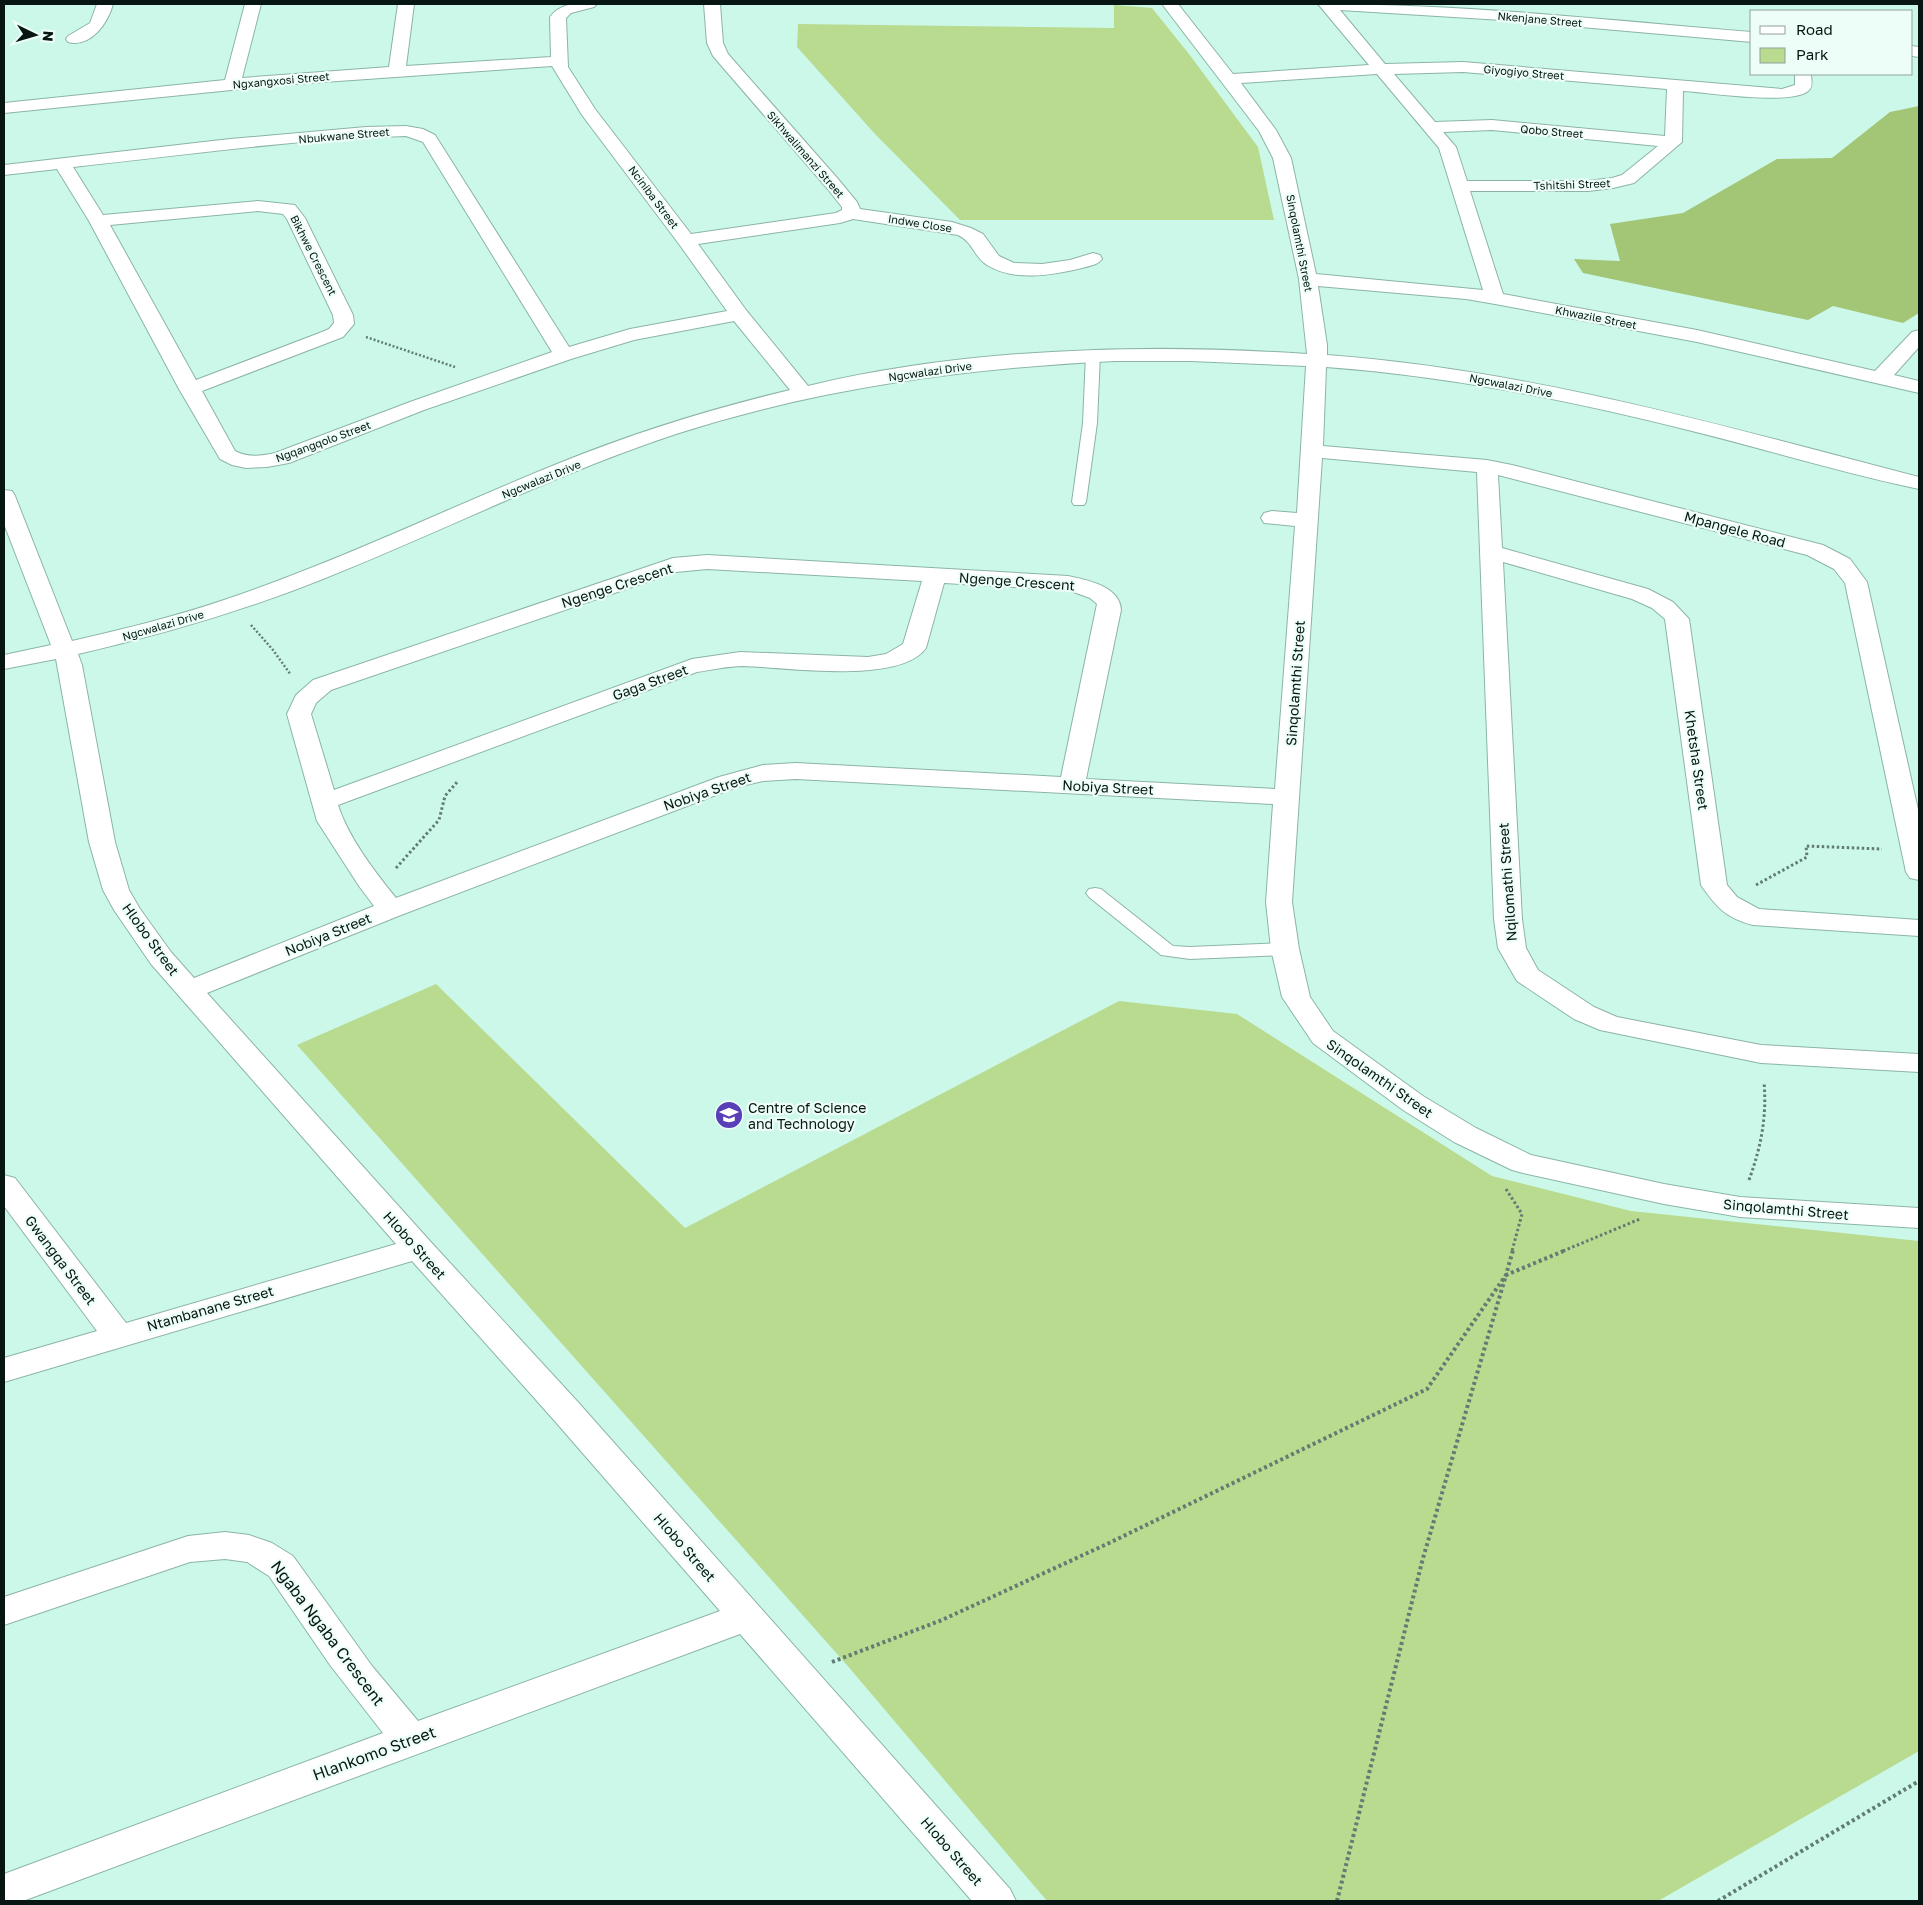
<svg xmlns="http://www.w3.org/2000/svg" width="1923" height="1905" viewBox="0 0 1923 1905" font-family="'Golos Text',sans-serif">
	<rect width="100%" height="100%" fill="#ccf8ea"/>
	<path fill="#b8db8f" d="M1114 5 1152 8 1189 54 1258 147 1274 220H960L875 134 797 47 798 24 1114 28Z
		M436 984 685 1228 1119 1001 1237 1014 1492 1176 1631 1211 1919 1241V1751L1658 1901H1047L846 1664 297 1045Z"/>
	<path fill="#a2c576" d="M1919 106V313L1903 323 1833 306 1808 320 1583 273 1574 259 1620 261 1610 224 1683 213 1777 159 1832 158 1890 112Z"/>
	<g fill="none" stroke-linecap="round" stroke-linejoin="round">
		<defs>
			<path id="lane" d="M1093 350 1100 354 1097 423 1086 502 1084 505H1074L1072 502 1083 423 1086 354Z
				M1095 888 1101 889 1173 946 1190 947 1285 943 1292 945 1294 949 1292 953 1285 955 1190 959 1161 955 1089 897 1086 893 1089 889Z"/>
			<path id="street" d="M97 4H113C108 23 91 48 68 42L66 39 68 36 90 23Z
				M245 4H261L242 78 389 67 398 4H414L406 66 551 57 550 17C562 1 579 4 597 4L594 7 571 13 566 18 568 67 595 109 691 234 836 213 842 210V207L826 187 713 56 707 43 704 4H720L723 43 728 54 838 179 857 202 860 209 952 222 971 228 983 234 999 256 1014 263 1042 264 1070 260 1093 253 1100 255 1102 259C1098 265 1089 266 1082 268 1053 275 1014 282 987 265 974 257 973 242 958 235L853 219 840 223 698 244 746 310 808 386C965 348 1146 343 1307 354L1299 279 1273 158 1259 131 1162 4H1178L1233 74 1369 65 1318 4C1463 4 1607 20 1752 32V42L1502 20 1340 10 1385 64 1463 62 1782 89 1795 85V74H1811C1811 78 1813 85 1810 89 1798 107 1705 92 1683 91L1682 142 1634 183 1613 188 1588 191H1470L1503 294 1697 330 1875 371 1912 332 1919 330V347L1894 375 1919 381V393L1697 342 1495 304 1466 299 1318 286 1327 345V355C1530 370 1723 426 1919 477V489C1842 473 1765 449 1688 430 1568 400 1449 376 1326 367L1323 446 1487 460 1512 465 1823 545 1850 559 1867 582 1919 814V880L1910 878 1906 872 1845 583 1834 569 1807 555 1498 475 1502 548 1648 589 1673 602 1689 619 1727 885 1737 897 1759 909 1919 920V936L1753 925C1726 918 1716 907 1701 885L1665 619 1652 608 1632 599 1503 562 1522 919 1526 948 1538 970 1594 1007 1617 1017 1761 1045 1919 1054V1072L1761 1063 1600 1030 1574 1019 1517 981 1498 948 1494 919 1477 472 1322 458 1292 902 1299 949 1310 997 1333 1031 1423 1096 1476 1128 1531 1155 1664 1184 1740 1197 1919 1208V1228L1740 1217 1664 1204 1523 1173 1512 1170 1454 1142 1403 1110 1313 1043 1282 997 1271 949 1266 902 1273 804 796 779 763 781 737 787 401 915 207 993 429 1240 577 1401 1010 1889 1016 1901H972L740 1634 23 1901H4V1874L383 1733 330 1665 269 1576 247 1562 225 1559 190 1562 4 1625V1597L188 1536 225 1532 249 1535 272 1543 293 1556 372 1666 418 1721 720 1611 553 1419 412 1261 4 1382V1358L97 1331 4 1206V1175L15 1178 126 1323 396 1244 151 964 114 910 103 890 89 842 56 659 4 669V655L51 645 4 524V490L12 491 15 496 72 641C123 629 174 617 224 600 337 562 446 509 557 464 633 433 710 409 790 390L734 321 634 340 571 359 424 410 289 463 267 467 246 468 232 465 220 459 179 389 89 221 57 169 4 175V165L230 139 366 127 406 126 423 129 435 135 569 347 630 329 727 311 679 244 582 115 552 66 281 85 4 113V103L225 80ZM1463 72 1667 89 1665 136 1492 120 1435 122 1394 74ZM1377 74 1439 148 1483 290 1316 274 1291 158 1276 130 1241 83ZM1492 130 1658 146 1622 175 1612 178 1588 181H1467L1456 147 1443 132ZM406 136 423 142 552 352 410 402 275 453C261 456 248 458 235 451L202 391 343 337 354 324 353 315 305 218 295 205 258 201 103 215 73 167C184 155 295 139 406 136ZM258 211 283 214 287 219 333 315 334 323 329 329 322 332 196 380 110 225ZM1116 361H1191L1306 366 1297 513 1272 511 1264 513 1261 518 1264 523 1295 526 1275 789 1086 779 1121 610C1120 586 1087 580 1068 576L707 555 673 558 313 680 296 695 287 714 317 821 359 886 374 906 194 978 171 952 140 909 129 890 115 842 82 665 78 654C161 635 243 611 323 579 441 532 555 474 676 434 819 388 966 368 1116 361ZM707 569 922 581 903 644 886 654 868 657 740 652 692 659 334 790 311 714 316 703 331 690 676 572ZM944 583 1068 590 1090 598 1097 604 1061 777 796 763 763 765 719 777 396 898C375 872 348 837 338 805L697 672C712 670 728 666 743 666 784 667 900 685 926 648Z
				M1912 46 1919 47V57L1912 56Z"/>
		</defs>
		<use href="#lane" stroke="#8bb4a7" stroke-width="2"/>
		<use href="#street" stroke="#8bb4a7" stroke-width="2"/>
		<path stroke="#607c73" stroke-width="2.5" stroke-dasharray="2 2" stroke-linecap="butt" d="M366 337 455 367
			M251 625 273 650 291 675"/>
		<path stroke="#607c73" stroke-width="3" stroke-dasharray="2.5 2.5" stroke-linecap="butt" d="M396 868 439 820 445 796 458 781
			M1756 885 1807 857 1806 846 1882 849
			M1749 1180C1761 1147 1767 1117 1764 1082
			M1506 1189 1522 1214 1512 1251
			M1563 1251 1640 1219"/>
		<path stroke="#607c73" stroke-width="4" stroke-dasharray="3 3" stroke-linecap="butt" d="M832 1662 942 1620 1107 1544 1427 1389 1506 1275 1513 1250
			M1337 1901 1423 1558 1506 1275 1566 1250
			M1718 1901 1919 1781"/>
		<use href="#lane" fill="#fff" fill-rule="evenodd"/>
		<use href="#street" fill="#fff" fill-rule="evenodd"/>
	</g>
	<defs>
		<symbol id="school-disc" viewBox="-11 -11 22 22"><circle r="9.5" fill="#583fb7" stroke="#edfef8"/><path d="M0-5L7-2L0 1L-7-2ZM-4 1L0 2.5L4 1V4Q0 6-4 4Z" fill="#fff"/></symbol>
	</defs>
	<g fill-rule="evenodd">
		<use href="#school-disc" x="713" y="1099" width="32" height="32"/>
	</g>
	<g text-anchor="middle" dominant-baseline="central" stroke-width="4.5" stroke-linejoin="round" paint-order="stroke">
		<g font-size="11" fill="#071612" stroke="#edfef8">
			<text transform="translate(1540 19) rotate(5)">Nkenjane Street</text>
			<text transform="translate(1524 72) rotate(5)">Giyogiyo Street</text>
			<text transform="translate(281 80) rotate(-5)">Ngxangxosi Street</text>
			<text transform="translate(1552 131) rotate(5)">Qobo Street</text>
			<text transform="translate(344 135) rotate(-5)">Nbukwane Street</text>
			<text transform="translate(806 154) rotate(49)">Sikhwalimanzi Street</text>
			<text transform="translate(1572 184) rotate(-2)">Tshitshi Street</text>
			<text transform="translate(654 197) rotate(53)">Nciniba Street</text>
			<text transform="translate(920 223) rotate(9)">Indwe Close</text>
			<text transform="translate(1300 243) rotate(79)">Sinqolamthi Street</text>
			<text transform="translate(314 255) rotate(63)">Bikhwe Crescent</text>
			<text transform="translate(1596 317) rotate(11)">Khwazile Street</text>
			<text transform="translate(930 371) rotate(-8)">Ngcwalazi Drive</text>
			<text transform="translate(1511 385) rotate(11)">Ngcwalazi Drive</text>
			<text transform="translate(323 441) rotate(-20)">Ngqangqolo Street</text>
			<text transform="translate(541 479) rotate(-22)">Ngcwalazi Drive</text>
			<text transform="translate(163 625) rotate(-16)">Ngcwalazi Drive</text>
		</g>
		<g font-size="14" fill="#071612" stroke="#edfef8">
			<text transform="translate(1735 529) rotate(15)">Mpangele Road</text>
			<text transform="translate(1017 581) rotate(4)">Ngenge Crescent</text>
			<text transform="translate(617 585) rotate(-18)">Ngenge Crescent</text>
			<text transform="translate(650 682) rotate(-20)">Gaga Street</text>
			<text transform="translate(1295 683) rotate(-86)">Sinqolamthi Street</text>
			<text transform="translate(1697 760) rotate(82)">Khetsha Street</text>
			<text transform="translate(1108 787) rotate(3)">Nobiya Street</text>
			<text transform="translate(707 791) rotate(-19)">Nobiya Street</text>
			<text transform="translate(1507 882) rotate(-94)">Nqilomathi Street</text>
			<text transform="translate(328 934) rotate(-22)">Nobiya Street</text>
			<text transform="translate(151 939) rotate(54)">Hlobo Street</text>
			<text transform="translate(1380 1078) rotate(35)">Sinqolamthi Street</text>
			<text transform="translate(1786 1209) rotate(5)">Sinqolamthi Street</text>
			<text transform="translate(415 1245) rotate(48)">Hlobo Street</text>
			<text transform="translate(61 1260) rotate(53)">Gwangqa Street</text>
			<text transform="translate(210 1308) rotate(-16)">Ntambanane Street</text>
			<text transform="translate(685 1547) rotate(49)">Hlobo Street</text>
			<text transform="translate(952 1851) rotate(49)">Hlobo Street</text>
		</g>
		<g font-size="14" fill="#071612" stroke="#edfef8" text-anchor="start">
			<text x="748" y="1107">Centre of Science<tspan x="748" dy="16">and Technology</tspan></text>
		</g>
		<g font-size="16" fill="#071612" stroke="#edfef8">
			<text transform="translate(328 1633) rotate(53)">Ngaba Ngaba Crescent</text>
			<text transform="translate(374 1753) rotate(-20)">Hlankomo Street</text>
		</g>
	</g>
	<rect width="1923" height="1905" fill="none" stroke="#071612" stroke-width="10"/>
	<rect x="1750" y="10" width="162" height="65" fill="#edfef8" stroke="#91a19c"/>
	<rect x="1760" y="26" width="25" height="8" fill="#ffffff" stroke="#91a19c"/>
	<text x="1796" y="35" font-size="15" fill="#071612">Road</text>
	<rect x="1760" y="48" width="25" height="15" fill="#b8db8f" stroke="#91a19c"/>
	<text x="1796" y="60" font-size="15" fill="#071612">Park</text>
	<g transform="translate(35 35) rotate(95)" stroke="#edfef8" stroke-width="4" paint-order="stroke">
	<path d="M0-4L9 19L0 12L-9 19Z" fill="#071612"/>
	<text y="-8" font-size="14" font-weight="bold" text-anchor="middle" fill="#071612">N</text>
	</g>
</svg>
